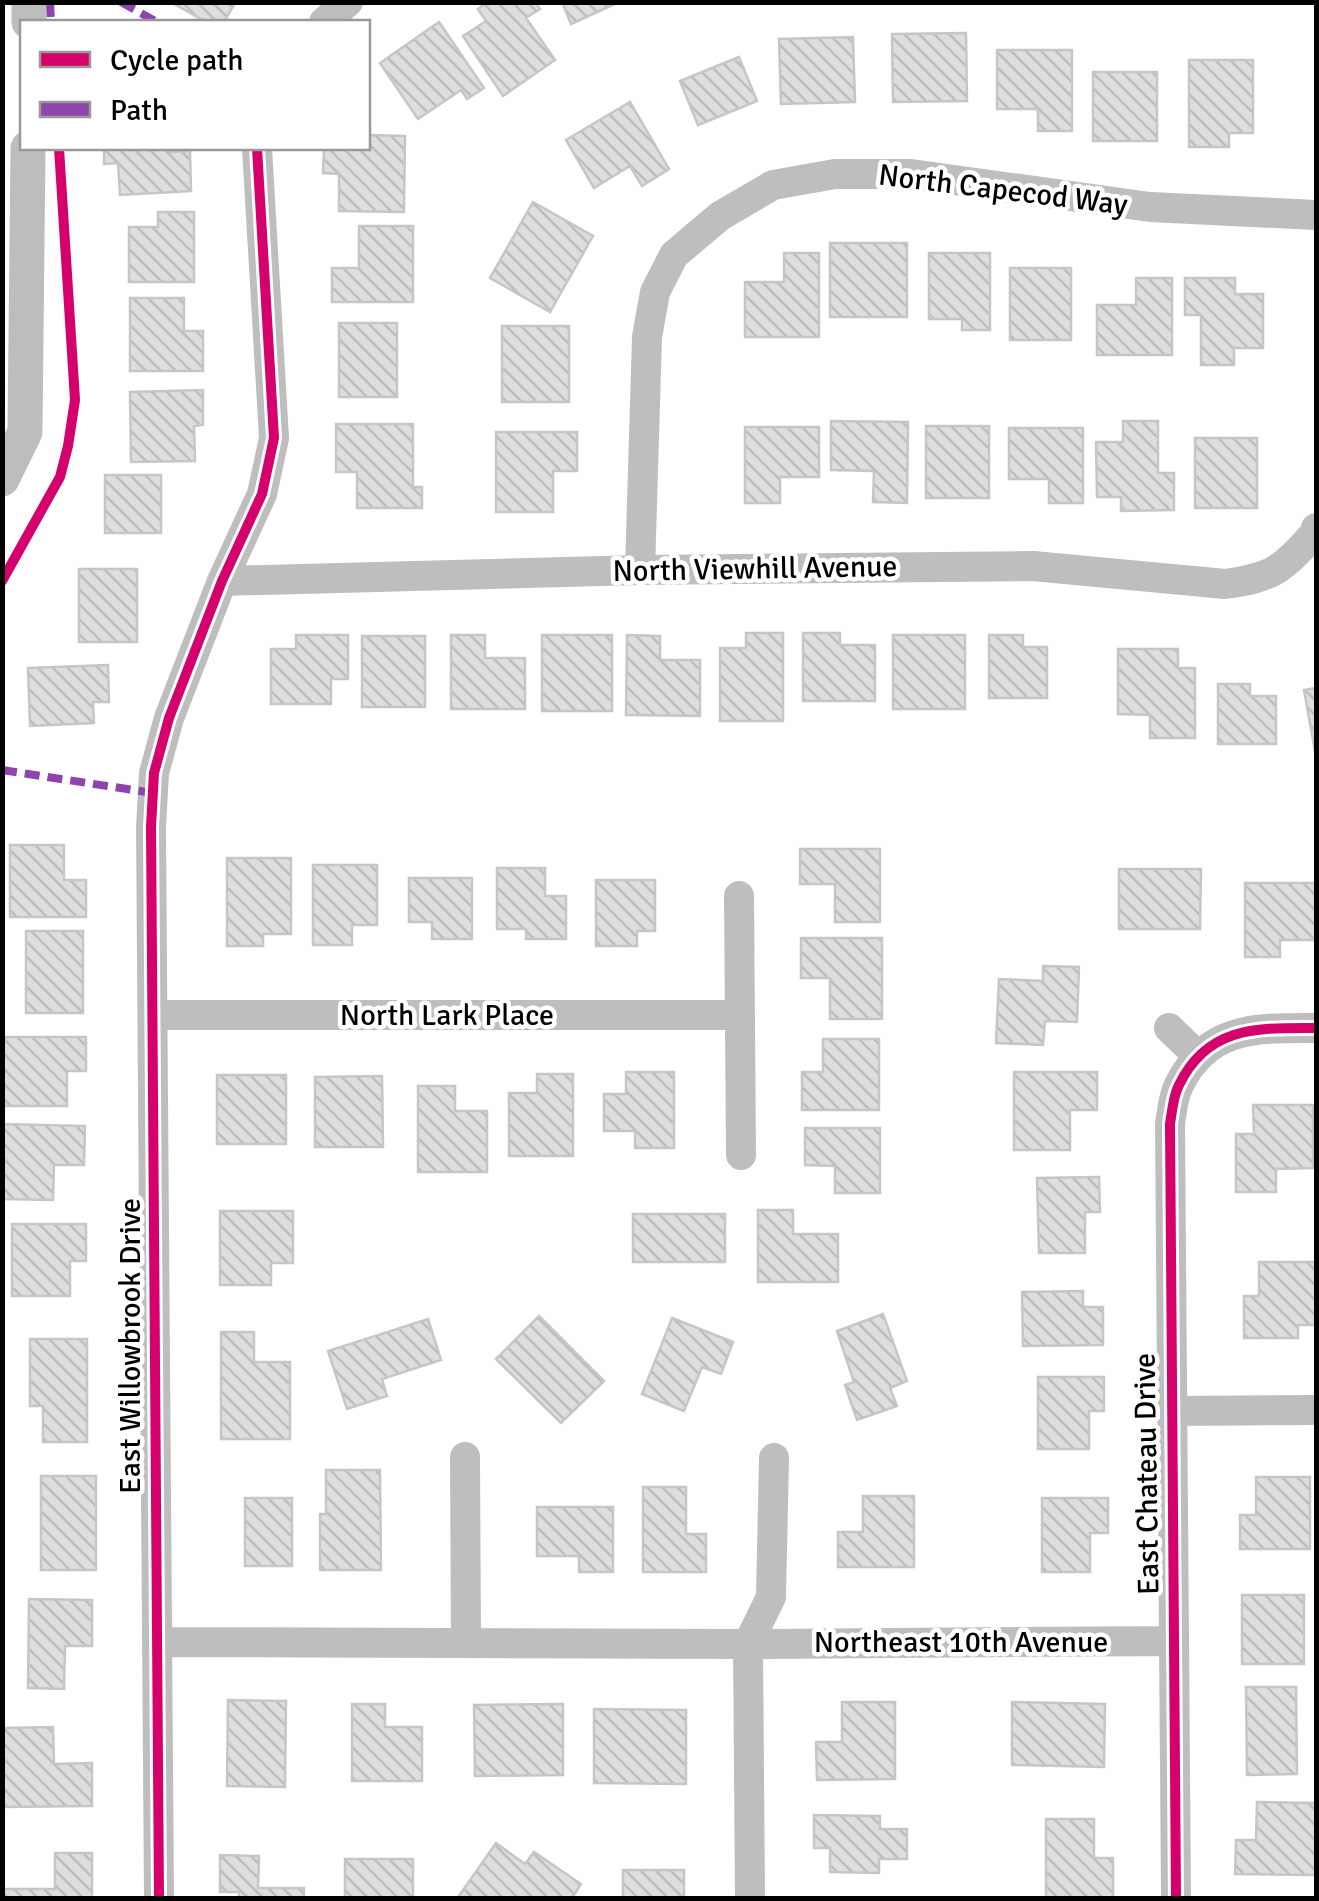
<svg xmlns="http://www.w3.org/2000/svg" width="1319" height="1901" viewBox="0 0 1319 1901" font-family="Signika,sans-serif">
	<defs>
		<pattern id="building-back-hatch" width="6" height="6" patternUnits="userSpaceOnUse" patternTransform="scale(2.5)"><rect width="6" height="6" fill="#dedede"/><path d="M-1 5l2 2M0 0l6 6M5-1l2 2" fill="none" stroke="#bdbdbd"/></pattern>
	</defs>
	<rect width="100%" height="100%" fill="#fff"/>
	<g fill="none" stroke-linecap="round" stroke-linejoin="round">
		<path stroke="#bdbdbd" stroke-width="35" d="M29 22V2
			M2 479 25 432 28 148"/>
	</g>
	<path fill="url(#building-back-hatch)" stroke="#c6c6c6" stroke-width="2.5" d="M171 2H235V3L224 22H206Z
		M488 2H535L540 9 526 18 555 60 503 96 463 36 486 21 478 9Z
		M562 2H619L571 24Z
		M439 22 484 88 467 99 461 90 418 119 380 63Z
		M966 33 967 101 893 102 892 34Z
		M853 37 855 102 781 104 779 39Z
		M997 50H1072V131H1038V109H997Z
		M739 57 757 101 698 125 680 81Z
		M1189 60H1253V133H1229V147H1189Z
		M1093 72H1157V141H1093Z
		M630 102 669 169 642 186 630 166 594 188 566 140Z
		M368 135 405 136 404 212 339 211V174L323 173 324 148H368Z
		M104 148H171V152L190 151 191 191 120 195 118 163 104 164Z
		M533 202 593 236 550 312 490 278Z
		M158 212H194V282H129V227H158Z
		M359 226H413V302H332V268H359Z
		M830 243H907V317H830Z
		M784 253H819V337H745V282H784Z
		M929 253H990V330H962V319H929Z
		M1010 268H1071V340H1010Z
		M1136 278H1172V355H1097V305H1136Z
		M1185 278H1235V294H1263V348H1234V365H1201V315H1185Z
		M130 298H184V331H203V371H130Z
		M339 323H397V397H339Z
		M502 326H569V402H502Z
		M203 390V425L194 426 195 461 131 462 130 392Z
		M831 421 908 422 907 503 873 502 874 471 831 470Z
		M1123 421H1158V473H1174V510L1121 511V497H1097L1096 442H1123Z
		M336 424H413V487H422V508H357V472H336Z
		M926 426H989V498H926Z
		M745 427H819V477H780V503H745Z
		M1009 428H1083V503H1049V479H1009Z
		M496 432H577V471H553V512H496Z
		M1195 438H1257V508H1195Z
		M105 475H161V533H105Z
		M79 569H137V642H79Z
		M746 633H783V721H720V648H746Z
		M803 633H840V645H875V701H803Z
		M296 635H348V679H331V704H271V649H296Z
		M451 635H485V658H525V709H451Z
		M542 635H612V711H542Z
		M627 635 660 636V660H700V716L626 715Z
		M893 635H965V709H893Z
		M989 635H1023V647H1047V698H989Z
		M362 636H425V707H362Z
		M1118 649H1178V668H1195V738H1150V715L1118 714Z
		M108 665 109 702H93L94 723 30 726 28 668Z
		M1218 684H1250V696H1276V744H1218Z
		M1316 688V757L1304 690Z
		M10 845H64V880H86V917H10Z
		M800 849H880V922H835V884H800Z
		M227 858H291V934H263V946H227Z
		M313 865H377V925H352V945H313Z
		M497 868H545V896H566V939H526V929H497Z
		M1119 869H1201L1200 929H1119Z
		M409 878H472V939H432V922H409Z
		M596 880H655V931H637V946H596Z
		M1245 883H1316V940H1280V957H1245Z
		M26 931H83V1013H26Z
		M801 938H882V1019H830V978H801Z
		M1043 966 1079 967 1077 1022 1045 1021 1043 1045 996 1043 999 979 1043 981Z
		M2 1037H86V1071H67V1106H2Z
		M823 1039H879V1110H802V1072H823Z
		M626 1072H674V1148H635V1131H604V1094H626Z
		M1014 1072H1097V1110H1070V1150H1014Z
		M537 1074H573V1156H509V1093H537Z
		M217 1075H286V1144H217Z
		M382 1076 383 1147H315V1077Z
		M418 1086H455V1111H487V1172H418Z
		M1253 1105H1313V1168L1276 1169V1192H1236V1134H1254Z
		M2 1124 85 1126 84 1165H54L53 1200 2 1199Z
		M805 1128H880V1193H835V1166L805 1165Z
		M1099 1177 1100 1212H1085V1253H1039L1037 1178Z
		M758 1210H793V1234H838V1282H758Z
		M220 1211H293V1263H271V1285H220Z
		M633 1214H725V1262H633Z
		M12 1224H86V1261H70V1296H12Z
		M1259 1262H1316V1325H1298V1338H1244V1296H1259Z
		M1083 1291V1307H1103V1345L1023 1346 1022 1292Z
		M883 1314 907 1381 890 1388 897 1406 857 1420 845 1385 854 1382 837 1331Z
		M539 1316 604 1381 561 1423 496 1359Z
		M672 1318 733 1342 721 1374 702 1367 684 1411 642 1394Z
		M428 1319 441 1360 382 1379 387 1396 347 1409 328 1351Z
		M221 1332H254V1362H290V1439H221Z
		M30 1339H87V1442H43V1406H30Z
		M1038 1377H1104V1411H1089V1449H1038Z
		M326 1470H380L381 1570H320V1514H326Z
		M41 1476H96V1570H41Z
		M1256 1477H1310V1549H1240V1515H1256Z
		M643 1487H686V1534H706V1572H643Z
		M863 1496H914V1567H838V1532H863Z
		M245 1498H292V1566H245Z
		M1042 1498H1108V1533H1090V1572H1042Z
		M537 1507H613V1572H579V1556H537Z
		M1242 1595H1304V1664H1242Z
		M29 1599 92 1600V1646H65L64 1689 28 1688Z
		M1246 1687H1296L1297 1774 1247 1775Z
		M228 1700 286 1701 285 1787 227 1786Z
		M842 1702H895V1779L817 1780 816 1742H842Z
		M1012 1702 1105 1704 1104 1767 1012 1765Z
		M352 1704H385V1727H422V1781H352Z
		M563 1704V1775L475 1776 474 1705Z
		M594 1709 686 1710V1784L594 1783Z
		M53 1727 54 1764 92 1763V1806L2 1807V1728Z
		M1257 1802 1316 1803V1875L1235 1874 1236 1840H1256Z
		M814 1815 880 1816V1829H907V1859H879V1873L830 1872V1848H814Z
		M1046 1819H1094V1858H1113V1898H1046Z
		M496 1843 525 1864 534 1852 581 1884 572 1898H463L459 1896Z
		M55 1853H92V1898H2V1889H55Z
		M220 1855 259 1856 258 1888H304V1898H239V1892H220Z
		M345 1859H413V1898H345Z
		M623 1870H684V1898H623Z"/>
	<g fill="none" stroke-linecap="round" stroke-linejoin="round">
		<path stroke="#bebebe" stroke-width="30" d="M324 22 348 2
			M640 570 647 337 655 292 674 255 720 216 773 185 835 174H911L1150 207 1316 215
			M222 581 640 570 1033 566 1225 584C1275 577 1282 569 1315 533L1316 528
			M739 896 741 1155
			M153 1015H740
			M1169 1028 1198 1056
			M1172 1411 1316 1410
			M465 1457 466 1643
			M157 1642 748 1644 1174 1641
			M159 1898 151 827 154 773 169 718 222 581 262 494 274 438 257 148
			M750 1898 748 1644 771 1597 774 1458
			M1176 1898 1170 1124C1172 1112 1173 1096 1179 1085 1208 1025 1259 1028 1316 1028"/>
		<path stroke="#8e44ad" stroke-width="8" stroke-dasharray="15 8" stroke-linecap="butt" d="M50 2 51 22
			M121 2 157 22
			M2 770 153 793"/>
		<defs>
			<path id="cycleway" d="M2 581 60 477 68 446 75 400 59 148
				M159 1898 151 827 154 773 169 718 222 581 262 494 274 438 257 148
				M1176 1898 1170 1124C1172 1112 1173 1096 1179 1085 1208 1025 1259 1028 1316 1028"/>
		</defs>
		<use href="#cycleway" stroke="#fff" stroke-width="16"/>
		<use href="#cycleway" stroke="#d6006c" stroke-width="10"/>
	</g>
	<g text-anchor="middle" dominant-baseline="central" stroke-width="9" stroke-linejoin="round" paint-order="stroke">
		<g font-size="30" fill="#000" stroke="#fff">
			<text transform="translate(1003 190) rotate(7)">North Capecod Way</text>
			<text transform="translate(755 569) rotate(-1)">North Viewhill Avenue</text>
			<text x="447" y="1015">North Lark Place</text>
			<text transform="translate(130 1346) rotate(-90)">East Willowbrook Drive</text>
			<text transform="translate(1147 1474) rotate(-91)">East Chateau Drive</text>
			<text x="961" y="1642">Northeast 10th Avenue</text>
		</g>
	</g>
	<rect width="1319" height="1901" fill="none" stroke="#000000" stroke-width="10"/>
	<rect x="20" y="20" width="350" height="130" fill="#ffffff" stroke="#999999" stroke-width="2.5"/>
	<rect x="40" y="52" width="50" height="15" fill="#d6006c" stroke="#999999" stroke-width="2.5"/>
	<text x="110" y="70" font-size="30" fill="#000000">Cycle path</text>
	<rect x="40" y="102" width="50" height="15" fill="#8e44ad" stroke="#999999" stroke-width="2.5"/>
	<text x="110" y="120" font-size="30" fill="#000000">Path</text>
</svg>
